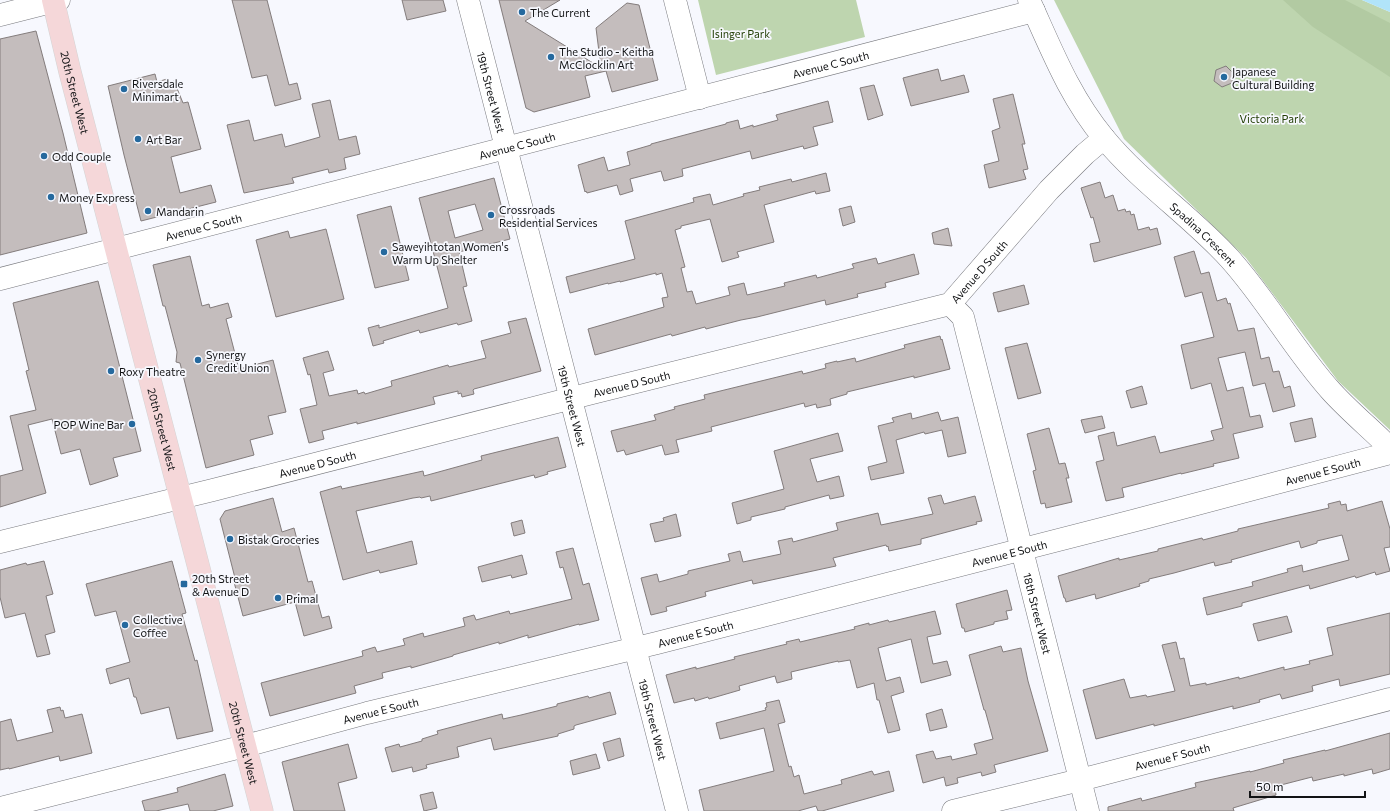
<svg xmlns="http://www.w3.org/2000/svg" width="1390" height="811" viewBox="0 0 1390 811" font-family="Commissioner,sans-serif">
	<rect width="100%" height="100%" fill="#f7f8fe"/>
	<path fill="#bed5af" d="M698 0H856L865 37 716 75Z
		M1054 0H1362L1390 12V430L1338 381 1246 258 1124 139Z"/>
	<path fill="#b2caa2" d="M1283 0H1345L1390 23V77L1313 27Z"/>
	<path fill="#b1e4f9" d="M1362 0H1390V12Z"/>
	<path fill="#c4bdbd" stroke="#837c7c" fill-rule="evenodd" d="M232 0H267L289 85 297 83 301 99 275 106 267 75 252 78Z
		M402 0H443L446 11 407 20Z
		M499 0H560L525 21 601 68 596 28 627 3 639 5 658 80 612 92 606 71 585 76 590 97 534 112 526 108Z
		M36 31 63 133 87 233 0 255V39Z
		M1226 66 1233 73 1232 83 1222 87 1214 81 1216 70Z
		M938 69 941 81 964 75 969 92 911 106 903 78Z
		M155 74 157 82 167 79 168 83 174 81 183 103 188 102 201 149 171 157 180 193 211 185 216 202 141 221 124 155 108 86Z
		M874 85 883 115 868 120 860 88Z
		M1013 94 1025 144H1022L1028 169 1023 170 1026 179 989 188 984 165 999 161 992 131 1000 128 993 99Z
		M330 100 339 140 356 136 360 154 344 158 346 169 329 173 328 169 292 178 294 183 244 193 227 125 249 120 254 141 282 134 285 147 320 137 312 104Z
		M828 101 833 122 813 127 818 145 804 149 803 146 752 159 750 151 682 169 683 176 664 181 661 171 630 179 633 191 620 195 617 185 587 193 586 191 585 192 578 165 604 157 608 171 630 165 627 152 651 145V144L726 124V123L738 120 740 129 753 125V127L778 120 776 115Z
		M826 173 830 191 816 194 815 191 764 205 774 242 737 252 739 257 722 262 710 219 681 226V228L675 230 685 267 681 268 687 292 692 291 696 304 730 295 728 287 744 283 747 295 785 286 784 283 816 275 817 278 854 268 852 264 876 258 878 264 914 254 919 274 885 283 886 287 857 294 858 297 826 305 825 300 757 317 741 320 706 329 705 327 672 336 671 334 595 355 588 329 664 307 662 298 668 297 662 273 656 275V273L620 282V281L608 284V283L570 293 566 277 635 259 625 221 694 202 693 198 710 194 713 205 744 196 743 194 760 190 759 187 791 179 792 182Z
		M494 178 510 239 459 252 467 286 463 287 472 321 458 325 457 323 420 333 419 330 383 341 384 343 373 346 368 328 379 325V328L448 308 419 198ZM475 204 483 230 455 238 448 211Z
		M1100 182 1105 198 1113 195 1118 211 1125 209 1126 212 1130 211 1131 215 1134 214 1138 230 1149 227 1150 230 1157 228 1161 244 1094 262 1090 244 1100 242 1093 217 1091 218 1081 188Z
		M391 206 409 280 375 288 357 215Z
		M851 206 855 222 843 226 839 209Z
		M948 228 952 246 934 244 932 233Z
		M326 229 344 299 276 317 256 240 288 231 290 238Z
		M1194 251 1201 274 1209 272 1217 301 1226 298 1228 304 1230 303 1238 331 1254 328 1261 359 1269 357 1273 372 1279 371 1284 388 1290 386 1295 406 1273 412 1265 383 1253 386 1245 352 1218 358 1227 391 1243 387 1250 417 1260 415 1263 427 1233 434 1239 458 1213 464 1214 466 1181 474V473L1122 488 1124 497 1106 501 1096 462 1104 460 1098 436 1114 432 1117 446 1155 436 1160 453 1214 440 1211 431 1223 428 1211 383 1191 389 1181 345 1214 337 1202 292 1185 297 1174 257Z
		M190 256 202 306 209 304 210 308 228 303 232 317 226 319 239 369 273 360 286 412 268 416 273 434 250 440 254 455 206 468 180 363 176 362 177 352 165 306H163L153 265Z
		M98 281 141 451 113 458 118 476 90 485 80 449 61 454 52 419 28 425 46 493 0 507V476L23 470 10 416 36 410 26 371 29 370 13 303Z
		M1024 285 1029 304 998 312 993 293Z
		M526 318 541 371 474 389 473 390 474 394 462 397 461 393 458 394V391L433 397 435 404 357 424V422L322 431 324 439 309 443 300 409 317 405 310 374 308 375 303 358 328 351 334 370 323 373 329 396 357 390 358 394 364 392 365 394 392 386 391 381 409 376 448 365 449 367 486 358 481 341 511 333 508 322Z
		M940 336 941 340 942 339 950 369 914 378V376L847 392V394L830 399 831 405 817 408 816 404 805 407 804 403 711 427 712 431 676 440 679 452 665 455 662 445 626 455 624 450 617 452 611 431 656 420 654 415 675 409 674 407 705 399 704 395 802 371 803 374 826 368 825 364 837 361V362L855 358 856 362 905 348 904 345Z
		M1027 343 1041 393 1018 399 1005 348Z
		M1142 386 1147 404 1131 408 1126 391Z
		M938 412 941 421 958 417 966 453 948 457 942 430 925 434 924 432 896 440 904 473 871 480 868 467 887 462 878 426 894 422 892 418 911 413 912 419Z
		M1102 416 1105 428 1085 433 1081 420Z
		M1312 418 1316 437 1295 442 1290 423Z
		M1049 428 1059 464 1065 463 1069 478H1066L1072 502 1046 508 1045 503 1041 504 1033 471 1036 470 1027 434Z
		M838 433 843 451 810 459 817 482 839 476 844 496 830 499 829 495 785 507V509L751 517V520L737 524 732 503 784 489 774 451Z
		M558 437 566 467 547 472 548 474 535 478 534 475 431 501 430 496 421 498 420 497 413 498 356 511 367 553 412 541 417 564 380 573 379 570 343 580 320 492 341 486 342 489 423 471 424 476 482 460 481 456Z
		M941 495 944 504 975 496 982 521 976 522 977 524 921 539V544L889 551 888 546 887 547 886 545 833 558 836 566 822 569 753 584 752 580 705 592 706 596 666 607 667 611 651 615 641 578 657 574 659 582 688 574V571L730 561 728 554 740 551 743 562 781 554 778 541 792 538 793 542 838 530 836 523 878 513 881 525 933 514 928 498Z
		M273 498 282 532 294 528 308 582 312 581 322 618 329 616 332 628 304 636 295 602 243 616 234 582H236L220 519 225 511Z
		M1340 501 1341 505 1346 504 1347 511 1382 501 1390 529V547L1384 548 1390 571 1376 575 1375 572 1356 578 1355 576 1310 589 1309 585 1242 603V606L1207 615 1203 598 1253 586 1252 582 1288 572 1287 569 1302 565 1303 572 1349 560 1342 535 1317 541V543L1301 548 1299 541 1231 560 1232 562 1215 566 1214 562 1174 573 1149 579V581L1139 584 1140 586 1096 599 1095 594 1066 602 1065 598H1064L1058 576 1119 558V560L1158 551V549L1202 538 1203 540 1238 531V529L1329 508 1328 504Z
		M676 514 681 536 655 542 650 524 664 521 663 518Z
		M522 520 525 533 514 536 511 523Z
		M573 548 583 585 589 583 599 620 579 625V624L528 638V635L499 644V642L453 655V656L411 668V666L382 673 383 678 354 686 356 693 270 716 261 683 363 656 362 651 375 647 377 652 405 645 403 639 423 633 424 637 465 626 463 618 474 615 476 620 509 611 510 614 572 599 563 567 560 568 556 552Z
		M522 555 527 574 512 578 511 575 482 582 478 567Z
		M44 561 53 594 46 596 55 632 45 635 50 654 37 657 25 613 5 618 0 597V570L26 563 27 565Z
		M172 561 186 613 182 614 195 661 197 660 213 731 177 739 169 707 141 714 136 697H134L129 678 110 684 106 669 130 662 116 611 95 616 86 584Z
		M1007 590 1012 610 1006 611 1008 619 994 622V624L965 632 964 628H962L956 604Z
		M935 611 941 634 927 637 933 664 947 661 951 675 921 683 911 639 878 648 886 681 900 677 904 692 891 696 900 730 888 733 879 700H877L874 683 857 688 850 660 838 662V661L791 672 792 679 777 683 775 676 739 686 740 690 709 699 708 697 695 701 694 698 674 703 666 675 696 667V669L735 659 734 657 787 644 786 642 799 639 800 642 855 629 854 627 869 623V625L888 620 889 622Z
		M1390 613V674L1340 686 1339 679 1312 686 1313 691 1282 699 1280 694 1259 700 1260 702 1233 709V706L1154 726V724L1096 739 1083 690 1124 679 1130 698 1146 695 1147 697 1175 691 1162 645 1176 642 1180 659 1184 658 1190 686 1206 683V685L1239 677V679L1284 667V670L1310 664 1309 661 1333 655 1327 628Z
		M1287 616 1292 632 1258 641 1253 624Z
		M1001 646 1003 652 1021 648 1028 681 1048 751 994 765 996 772 982 776 981 772 957 778 958 783 946 786 944 777 923 783 916 755 933 751 936 759 951 756 952 760 977 754 974 744 993 739 985 710H984L969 655Z
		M610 692 616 714 576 725 574 726V729L558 734V736L494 750 491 738 457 747 459 757 426 765 427 768 413 772 412 767 392 772 385 748 399 744 400 747 422 741V739L438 734 437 731 467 723 502 714 503 719 521 715 557 706V704L588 696 589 698Z
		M779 700 785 722 778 724 789 767 791 766 794 777 799 775 804 794 842 784 841 780 872 771 874 775 889 771 894 791 822 811H818L816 806 798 811H704L699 790 774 771 764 728 720 739 716 723 766 710 765 708 767 707 766 703Z
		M60 707 61 711 63 710 65 718 82 714 92 753 60 761 59 756 9 769V768L0 770V722L11 719 17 741 53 732 47 710Z
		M942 709 947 727 930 731 926 714Z
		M1390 733V769L1373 774 1372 769 1344 776V774L1313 781 1312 777 1277 786V787L1275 788 1276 795 1233 808 1234 811H1108V807L1141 798 1142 801 1196 787 1195 783 1250 771V772L1284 763 1283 760 1325 750V751Z
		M620 738 624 756 608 761 603 743Z
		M348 744 357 778 338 783 345 811H294L282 762Z
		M596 754 600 768 573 775 570 761Z
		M225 774 233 806 213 811H190L188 804 156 811H145L142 801 178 792 177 788Z
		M433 792 437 808 424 811 420 795Z"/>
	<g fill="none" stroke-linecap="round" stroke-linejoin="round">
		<defs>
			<g id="minor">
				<path id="s1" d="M468 0 677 811"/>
				<path d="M675 0 700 98"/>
				<path id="s2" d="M1029 0C1051 48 1069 96 1104 138 1141 183 1191 216 1230 259 1267 300 1294 350 1331 391 1349 411 1371 429 1390 448"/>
				<path d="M0 15 59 0"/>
				<path id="s3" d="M0 279 1034 11"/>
				<path id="s4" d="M950 304 963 317 1088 811"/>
				<path id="s5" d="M0 542 213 490 592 393 950 304 1049 190 1085 154 1104 138"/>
				<path id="s6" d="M0 808 245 746 367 713 657 643 1144 518 1390 453"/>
				<path id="s7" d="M953 811 1080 780 1390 699"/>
			</g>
			<g id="major">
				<path id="s8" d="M53 0 70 72 262 811"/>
			</g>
		</defs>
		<use href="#minor" stroke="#78797e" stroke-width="23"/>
		<use href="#major" stroke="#d4d5d5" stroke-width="23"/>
		<use href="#minor" stroke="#fff" stroke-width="22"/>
		<use href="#major" stroke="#f5d7d9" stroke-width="22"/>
	</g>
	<g fill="#25699e" stroke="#f7f8fe" stroke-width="1.5">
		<circle cx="522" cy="12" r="4"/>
		<circle cx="551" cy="57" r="4"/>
		<circle cx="1224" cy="77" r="4"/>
		<circle cx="124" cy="89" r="4"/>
		<circle cx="138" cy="139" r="4"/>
		<circle cx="44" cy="156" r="4"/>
		<circle cx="51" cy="197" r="4"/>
		<circle cx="148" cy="211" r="4"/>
		<circle cx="491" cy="215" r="4"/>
		<circle cx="384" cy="252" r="4"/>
		<circle cx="198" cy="360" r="4"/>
		<circle cx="111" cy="371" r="4"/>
		<circle cx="132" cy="424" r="4"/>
		<circle cx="230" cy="539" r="4"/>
		<rect x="180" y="580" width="8" height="8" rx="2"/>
		<circle cx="278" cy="598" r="4"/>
		<circle cx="125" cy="625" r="4"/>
	</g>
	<g text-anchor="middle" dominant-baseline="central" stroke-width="3.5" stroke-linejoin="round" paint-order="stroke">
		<g font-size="11" fill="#121315" stroke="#f7f8fe" text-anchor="start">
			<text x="530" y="12">The Current</text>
			<text x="559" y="51">The Studio - Keitha<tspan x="559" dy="13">McClocklin Art</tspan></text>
			<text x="1232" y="71">Japanese<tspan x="1232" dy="13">Cultural Building</tspan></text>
			<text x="132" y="83">Riversdale<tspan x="132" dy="13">Minimart</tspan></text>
			<text x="146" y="139">Art Bar</text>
			<text x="52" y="156">Odd Couple</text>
			<text x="59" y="197">Money Express</text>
			<text x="499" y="209">Crossroads<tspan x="499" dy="13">Residential Services</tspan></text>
			<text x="156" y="211">Mandarin</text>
			<text x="392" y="246">Saweyihtotan Women's<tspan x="392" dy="13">Warm Up Shelter</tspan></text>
			<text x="206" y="354">Synergy<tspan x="206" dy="13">Credit Union</tspan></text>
			<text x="119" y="371">Roxy Theatre</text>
			<text x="124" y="424" text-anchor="end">POP Wine Bar</text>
			<text x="238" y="539">Bistak Groceries</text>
			<text x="192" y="578">20th Street<tspan x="192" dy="13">&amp; Avenue D</tspan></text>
			<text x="286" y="598">Primal</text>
			<text x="133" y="619">Collective<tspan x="133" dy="13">Coffee</tspan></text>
		</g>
		<g font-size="11" fill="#1f3c01" stroke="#f7f8fe">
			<text x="741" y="33">Isinger Park</text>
			<text x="1272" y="118">Victoria Park</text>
		</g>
		<g font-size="11" fill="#121315" stroke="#f7f8fe">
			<text stroke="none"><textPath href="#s3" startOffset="858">Avenue C South</textPath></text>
			<text stroke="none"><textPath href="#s8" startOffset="95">20th Street West</textPath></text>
			<text stroke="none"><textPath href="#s1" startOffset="95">19th Street West</textPath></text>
			<text stroke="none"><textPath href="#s3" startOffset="534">Avenue C South</textPath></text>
			<text stroke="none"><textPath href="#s3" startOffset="210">Avenue C South</textPath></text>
			<text stroke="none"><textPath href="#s2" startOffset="296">Spadina Crescent</textPath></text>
			<text stroke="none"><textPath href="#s5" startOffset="1023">Avenue D South</textPath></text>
			<text stroke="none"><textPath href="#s5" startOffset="651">Avenue D South</textPath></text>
			<text stroke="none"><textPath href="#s1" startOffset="419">19th Street West</textPath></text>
			<text stroke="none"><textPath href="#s8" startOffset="443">20th Street West</textPath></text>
			<text stroke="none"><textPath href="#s5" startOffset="327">Avenue D South</textPath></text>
			<text stroke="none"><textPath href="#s6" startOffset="1365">Avenue E South</textPath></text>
			<text stroke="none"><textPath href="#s6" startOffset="1041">Avenue E South</textPath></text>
			<text stroke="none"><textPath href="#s4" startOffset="324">18th Street West</textPath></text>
			<text stroke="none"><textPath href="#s6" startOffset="717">Avenue E South</textPath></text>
			<text stroke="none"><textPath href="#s6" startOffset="393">Avenue E South</textPath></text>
			<text stroke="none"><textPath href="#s1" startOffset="743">19th Street West</textPath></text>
			<text stroke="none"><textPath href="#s8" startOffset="767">20th Street West</textPath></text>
			<text stroke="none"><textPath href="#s7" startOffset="226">Avenue F South</textPath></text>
		</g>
	</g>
	<path d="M1250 791v6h115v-6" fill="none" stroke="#121315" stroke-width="2"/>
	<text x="1256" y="791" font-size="12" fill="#121315" stroke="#f7f8fe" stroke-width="3" paint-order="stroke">50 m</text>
</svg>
